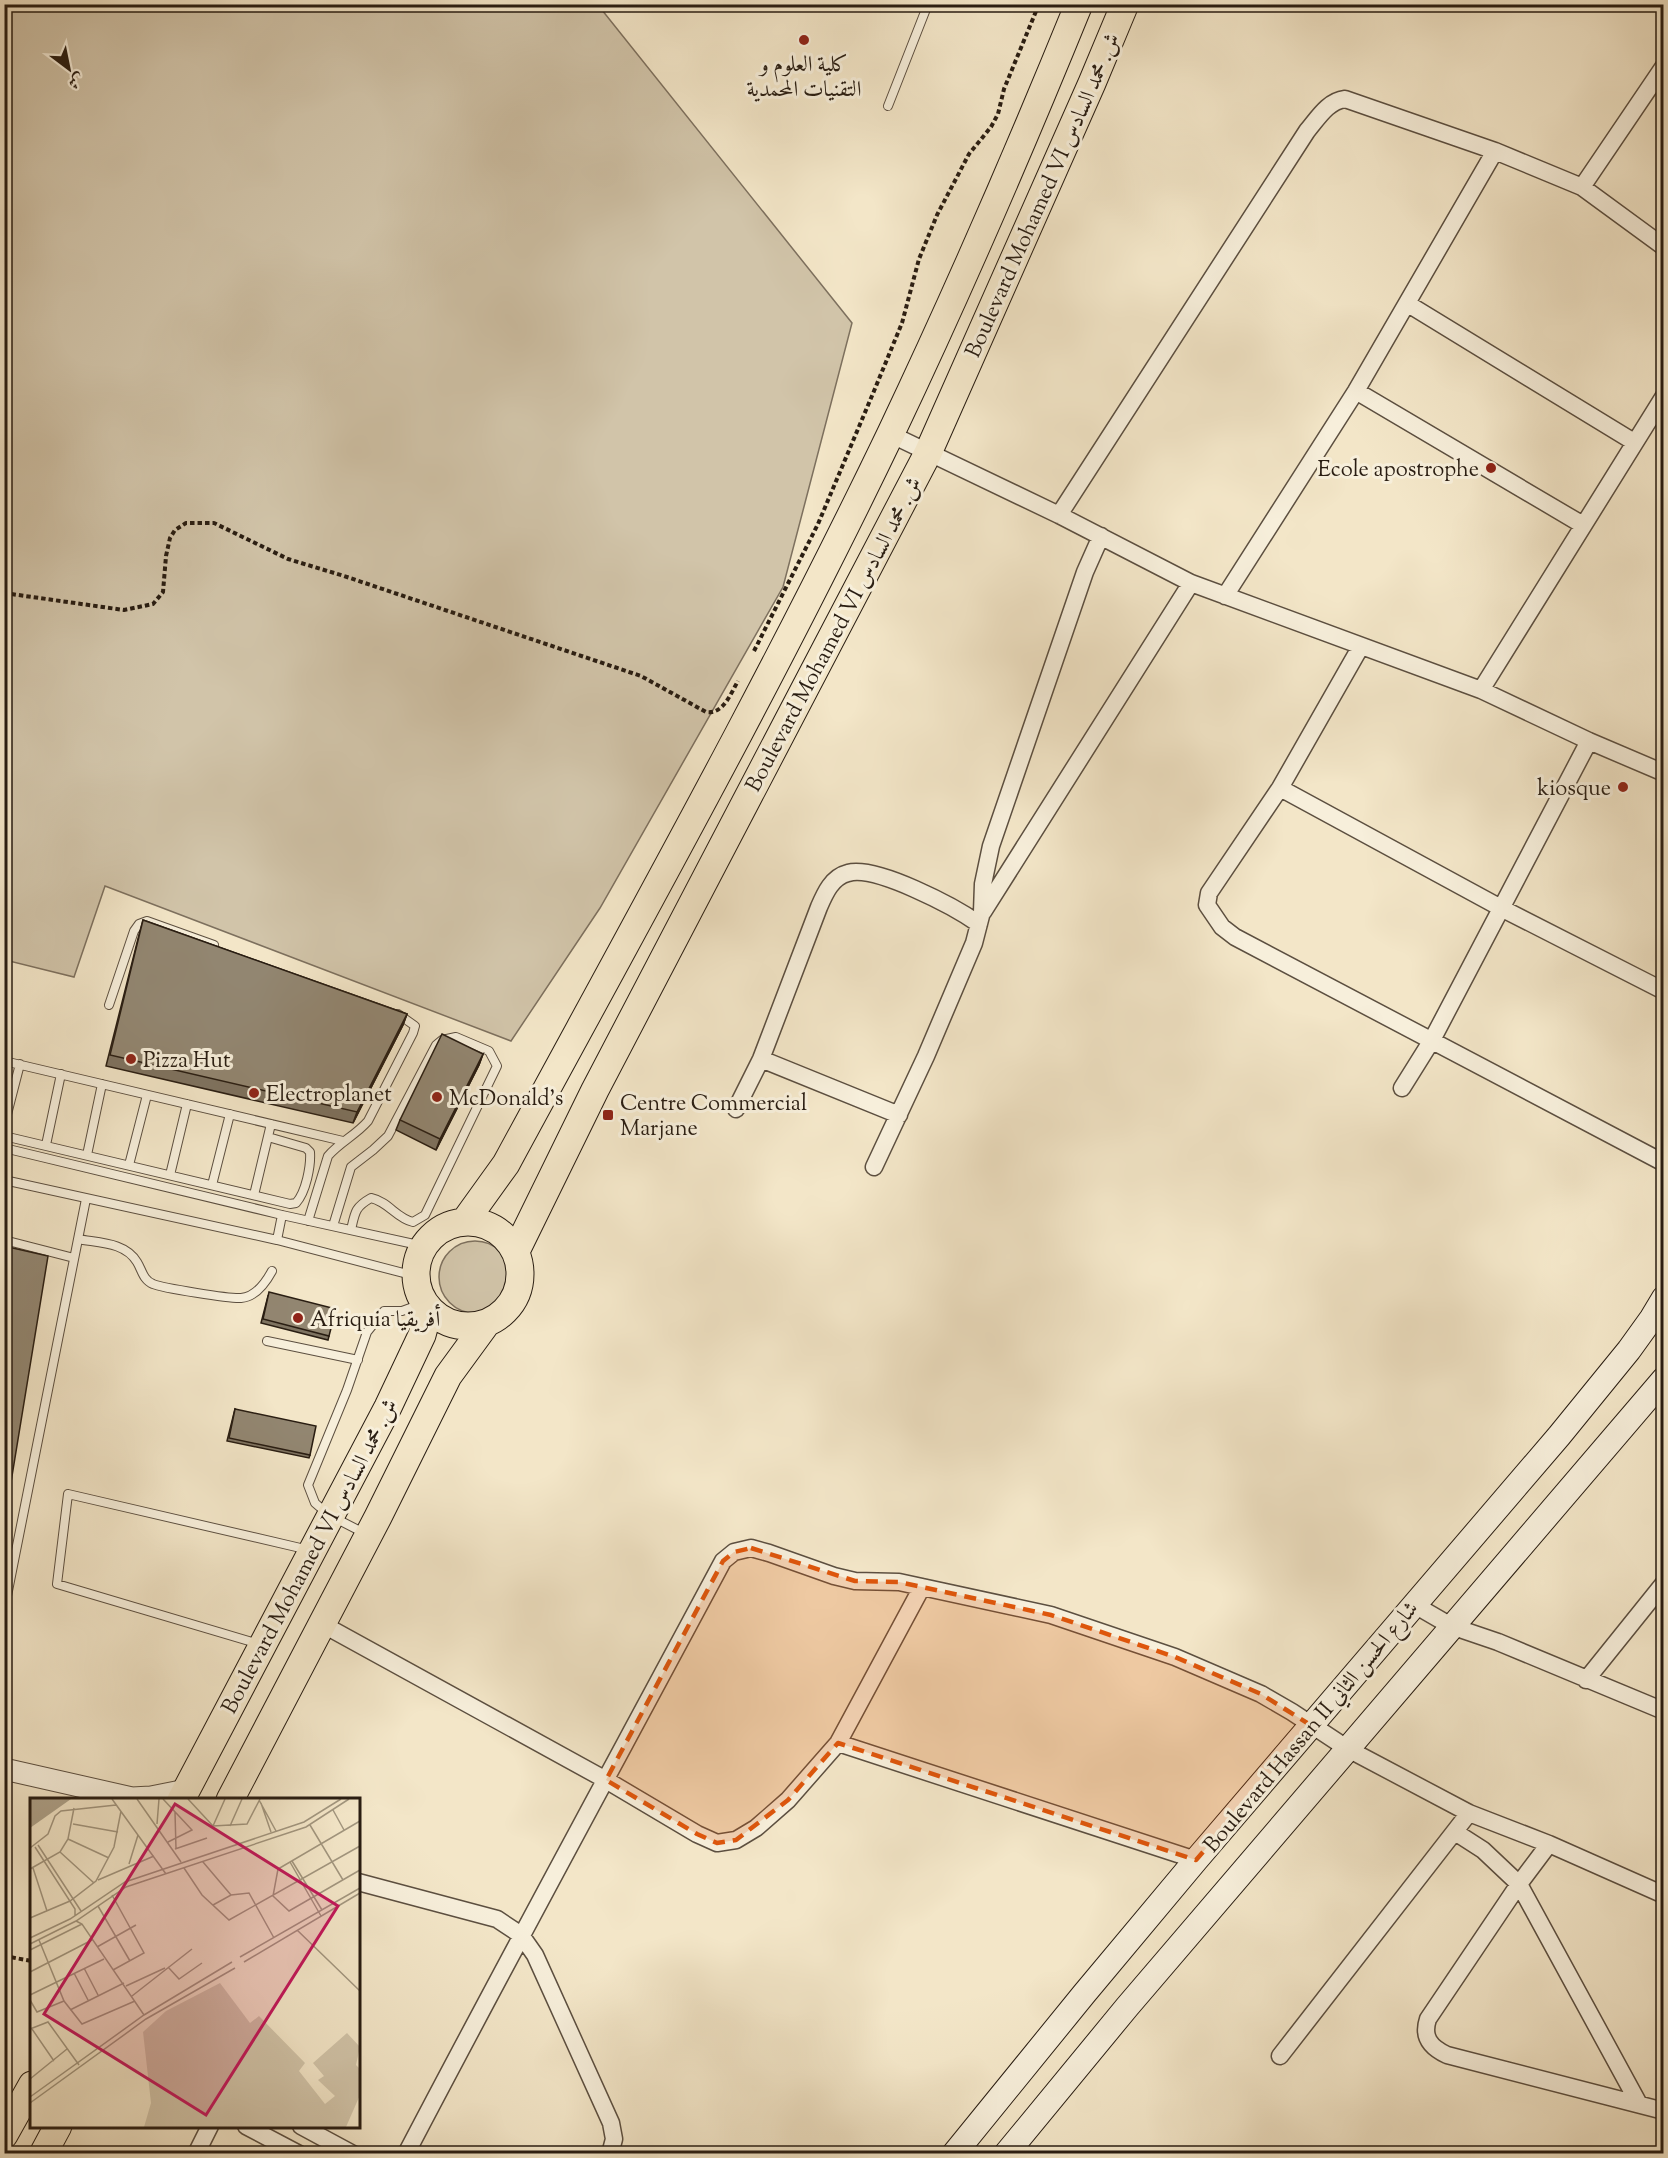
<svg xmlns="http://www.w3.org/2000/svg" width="1668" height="2158" font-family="'Sorts Mill Goudy',Amiri,serif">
  <rect width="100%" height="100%" fill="#f3e6c8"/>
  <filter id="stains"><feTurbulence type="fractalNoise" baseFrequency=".00333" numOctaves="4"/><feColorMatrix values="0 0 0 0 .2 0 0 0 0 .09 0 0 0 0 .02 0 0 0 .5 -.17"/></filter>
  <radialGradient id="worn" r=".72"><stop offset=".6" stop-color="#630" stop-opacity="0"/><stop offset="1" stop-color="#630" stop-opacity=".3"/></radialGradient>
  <!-- green -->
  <path fill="#d1c4a9" stroke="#7d705e" stroke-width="1.5" d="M5,4L598,5L852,323L783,587L600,908L511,1041L105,886L74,977L5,960Z
    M439 1277a36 36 0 1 1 72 0a36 36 0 1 1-72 0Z"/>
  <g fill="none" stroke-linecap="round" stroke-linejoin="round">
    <defs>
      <path id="service" d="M888,106L928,4
        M109,1005L134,931L139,924L147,921L214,945
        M4,1061L343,1141
        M4,1126L20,1064
        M4,1136L290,1204L296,1203C306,1192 311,1166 310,1152L306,1148L268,1137
        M46,1145L61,1074
        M4,1148L282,1215L423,1246
        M87,1155L102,1084
        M129,1165L147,1095
        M170,1175L187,1104
        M4,1180L277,1240L415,1276
        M212,1185L230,1114
        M254,1195L271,1124
        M308,1221L328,1156C340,1142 356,1135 368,1121L413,1033L415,1026L398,1014
        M333,1226L351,1167L373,1150L388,1136L436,1045L442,1040L456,1037L489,1051L497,1066L425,1215L413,1222C396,1218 389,1202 371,1198C355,1207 355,1212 351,1230
        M78,1239C99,1243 125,1242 137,1262C142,1270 143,1280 153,1284C162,1288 231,1299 241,1298C255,1297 266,1282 272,1271
        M4,1240L74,1258
        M277,1240L282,1215
        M267,1341L358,1360
        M366,1534L329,1515L315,1503L308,1485L347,1390L367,1332L384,1311H402L424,1303
        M4,1611L86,1199
        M259,1644L57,1584L68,1494L309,1550"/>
      <path id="minor" d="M1582,187L1664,66
        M1408,304L1634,442
        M1356,391L1583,525
        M890,434L1059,515L1191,583L1481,690L1589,741L1664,773
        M1059,515L1307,131C1318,118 1328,101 1345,99L1495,151L1582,187L1664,247
        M1225,596L1356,391L1495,151
        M1361,646L1280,788L1209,893L1207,905L1222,927L1235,937L1664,1163
        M1481,690L1664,396
        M1280,788L1501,908L1664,991
        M983,912L1191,583
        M761,1059L899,1115
        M1402,1088L1432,1040L1589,741
        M736,1109L761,1059L819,907C825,893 832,877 848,873C876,865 955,907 979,924
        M874,1167L926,1056L974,943L982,912L983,884L991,846L1085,572L1101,536
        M1413,1604L1451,1626L1498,1642L1664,1711
        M322,1624L606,1780L697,1834L717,1843L736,1840L756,1828L788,1800L838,1743L922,1587
        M1586,1680L1664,1583
        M838,1743L1196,1860
        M1455,1832L1483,1850L1519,1884L1639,2104
        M1549,1844L1519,1884L1428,2019C1422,2037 1430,2047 1447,2055L1664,2111
        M358,1882L497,1919L521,1935L535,1955L611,2123L614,2139L610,2154
        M1280,2056L1469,1813
        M246,2126L299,2154
        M301,2126L353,2154
        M196,2154L210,2126
        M406,2154C510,1955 617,1759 723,1561L734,1552L751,1548L769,1553L834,1576L855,1581L899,1582L1051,1615L1175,1657L1261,1694L1292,1712L1348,1749L1469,1813L1549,1844L1664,1895"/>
      <path id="tertiary" d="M4,1769L132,1798L151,1797L186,1790"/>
      <path id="secondary" d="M954,2154L1084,1994L1196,1860L1559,1436L1629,1350L1652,1318L1664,1298
        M1006,2154L1127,2007L1664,1379"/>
      <path id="primary" d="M465,1221L506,1164C637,922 772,681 891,433C958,292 1020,149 1079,4
        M416 1274a52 52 0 1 1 104 0a52 52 0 1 1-104 0Z
        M516,1251L595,1090L928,453L1092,83L1125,4
        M181,1800L388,1407L422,1335L429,1309
        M230,1800L378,1517L448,1376L486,1324
        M4,2135L32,2085
        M43,2154L58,2126"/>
    </defs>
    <!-- service casing -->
    <use href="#service" stroke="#5c4f40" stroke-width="10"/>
    <!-- minor casing -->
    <use href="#minor" stroke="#5c4f40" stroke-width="19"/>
    <!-- tertiary casing -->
    <use href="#tertiary" stroke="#5c4f40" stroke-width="23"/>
    <!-- secondary casing -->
    <use href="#secondary" stroke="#291d12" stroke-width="26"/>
    <!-- primary casing -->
    <use href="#primary" stroke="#291d12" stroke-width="29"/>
    <!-- path -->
    <path stroke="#291d12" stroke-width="4" stroke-dasharray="4.5 3" stroke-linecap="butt" d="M4,593L124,610L153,604L163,592L166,556L170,538L175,530L186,523H214L288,559L344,576L641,676L706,712C723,715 731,693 738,681
      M754,651L818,524L874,391L902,323L919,259L937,215L969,154L991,127L998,114L1004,89L1039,4
      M4,1956L32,1961"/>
    <!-- service -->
    <use href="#service" stroke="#f7efdb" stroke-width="8"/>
    <!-- minor -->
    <use href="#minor" stroke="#f7efdb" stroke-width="16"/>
    <!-- tertiary -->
    <use href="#tertiary" stroke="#f7efdb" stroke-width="21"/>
    <!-- secondary -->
    <use href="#secondary" stroke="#f7efdb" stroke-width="24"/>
    <!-- primary -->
    <use href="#primary" stroke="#f3e6c8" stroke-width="27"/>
  </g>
  <!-- wall -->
  <path fill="#7e7361" stroke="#291d12" stroke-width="1.5" d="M143,920L407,1014L403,1025L353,1123L106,1066L140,931Z
    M483,1054L479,1065L436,1150L396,1130L400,1120Z
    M268,1296L329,1336L328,1340L261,1323Z
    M235,1409L310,1455L309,1458L227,1441Z"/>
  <!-- shaded-wall -->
  <path fill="#665e4f" stroke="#291d12" stroke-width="1.5" d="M407,1014L403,1025L353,1123L357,1112Z
    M483,1054L479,1065L436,1150L440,1139Z"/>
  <!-- building -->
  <path fill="#928671" stroke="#291d12" stroke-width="1.5" d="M143,920L407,1014L357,1112L110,1055Z
    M442,1034L483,1054L440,1139L400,1120Z
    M4,1246L48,1256L4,1525Z
    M269,1292L336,1309L329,1336L263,1319Z
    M235,1409L316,1426L310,1455L229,1438Z"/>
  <!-- marked area -->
  <path fill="#de560c" fill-opacity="0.2" stroke="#de560c" stroke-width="4.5" stroke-dasharray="12 8" stroke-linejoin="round" d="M751,1548L855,1581L899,1582L1051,1615L1175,1657L1261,1694L1312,1726L1196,1860L838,1743L788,1800L736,1840L717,1843L697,1834L606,1780L723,1561L734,1552Z"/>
  <!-- markers -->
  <g fill="#8f2418" stroke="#f7efdb" stroke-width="2">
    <circle cx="804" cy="40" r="6"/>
    <circle cx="1491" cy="468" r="6"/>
    <circle cx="1623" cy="787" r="6"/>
    <circle cx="131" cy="1059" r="6"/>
    <circle cx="254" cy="1093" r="6"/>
    <circle cx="437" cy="1097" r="6"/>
    <rect x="602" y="1109" width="12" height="12" rx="3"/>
    <circle cx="298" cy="1318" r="6"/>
  </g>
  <g text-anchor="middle" stroke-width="6" stroke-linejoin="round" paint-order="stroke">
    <!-- poi labels -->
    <g font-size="22" fill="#291d12" stroke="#f7efdb" text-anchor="start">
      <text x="804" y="71" text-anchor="middle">كلية العلوم و<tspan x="804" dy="25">التقنيات المحمدية</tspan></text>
      <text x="1479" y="476" text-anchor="end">Ecole apostrophe</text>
      <text x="1611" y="795" text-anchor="end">kiosque</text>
      <text x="143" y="1067">Pizza Hut</text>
      <text x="266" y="1101">Electroplanet</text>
      <text x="449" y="1105">McDonald's</text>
      <text x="620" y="1110">Centre Commercial<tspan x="620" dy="25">Marjane</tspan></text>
      <text x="310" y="1326">Afriquia أفريقيا</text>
    </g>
    <!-- street labels -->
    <g font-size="22" fill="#291d12" stroke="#f7efdb">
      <text transform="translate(1042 195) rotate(-66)" y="8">Boulevard Mohamed VI ش. محمد السادس</text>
      <text transform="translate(833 634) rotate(-62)" y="8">Boulevard Mohamed VI ش. محمد السادس</text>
      <text transform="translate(309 1556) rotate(-62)" y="8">Boulevard Mohamed VI ش. محمد السادس</text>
      <text transform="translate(1310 1726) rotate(-50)" y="8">Boulevard Hassan II شارع الحسن الثاني</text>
    </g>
  </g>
  <!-- overview -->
  <g transform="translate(30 1798)">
    <rect width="330" height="330" fill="#f3e6c8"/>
    <path d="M190,185L220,225L229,218L275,265L269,273L295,306L305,298L288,282L294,278L283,265L317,235L330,249L326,267L330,271V297L316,329H114L121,305L113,234L136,213Z" fill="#d1c4a9"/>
    <path d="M0,1H41L0,30Z" fill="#aea28a"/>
    <path fill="none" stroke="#a2967f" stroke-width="1.5" d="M82,1L136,76M107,1L151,64M133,1L162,32L138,44M158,1L183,28L217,26L230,1M229,2L246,33M231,5L241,34M303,12L314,32M145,14L146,51M330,23L248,71L243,98L259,113L330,72M43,26L88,34M127,26L129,1M280,27L313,82M183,28L195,1M200,28L212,1M38,41L79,60M8,47L51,113M5,49L45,111V118M0,50L18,36L25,18L31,13L86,7M145,51L177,40M30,54L64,85M262,63L292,112M173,64L201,97M260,64L291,118M99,66L108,37M3,70L17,113M154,70L172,97L199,122L330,48M0,71L30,54L38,41L44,10M68,82L124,58M82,97L114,155L83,172M183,107L201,97L219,95L244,140M68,108L100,163M0,120L40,103L66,83L84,49L91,13M46,123L52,126L114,217M267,132L330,193M0,140L40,121L95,84L274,24L311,1M9,142L34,203L52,226L105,203M0,146L46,123L96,89L276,29L319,1M67,149L106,127M0,152L52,126M210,159L330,90M214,164L330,95M138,169L149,181L172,165M54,170L68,197M0,174L62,142M44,175L58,202M96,188L135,170M0,197L74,161M102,198L162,151M0,202L7,214L34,203M40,212L94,185M0,231L18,224L49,267M2,231L24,263M0,281L37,251M0,299L114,217L202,164M0,305L116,221L205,170"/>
    <path fill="#c2185b" fill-opacity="0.15" stroke="#c2185b" stroke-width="3" d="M145,6L308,108L176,317L14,216Z"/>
    <rect width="330" height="330" fill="none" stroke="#291d12" stroke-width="3"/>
  </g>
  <!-- margin -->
  <rect width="1668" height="2158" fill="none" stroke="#f3e6c8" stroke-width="24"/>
  <rect x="6" y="6" width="1656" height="2146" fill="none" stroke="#291d12" stroke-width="3"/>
  <rect x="12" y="12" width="1644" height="2134" fill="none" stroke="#291d12" stroke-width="1.5"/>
  <!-- north arrow -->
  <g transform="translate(69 69) rotate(148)" stroke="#f7efdb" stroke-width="4.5" paint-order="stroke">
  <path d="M0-4.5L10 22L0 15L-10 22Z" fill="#291d12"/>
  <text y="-9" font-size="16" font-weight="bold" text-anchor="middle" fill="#291d12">ش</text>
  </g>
  <rect width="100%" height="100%" filter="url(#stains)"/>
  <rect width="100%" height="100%" fill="url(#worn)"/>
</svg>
